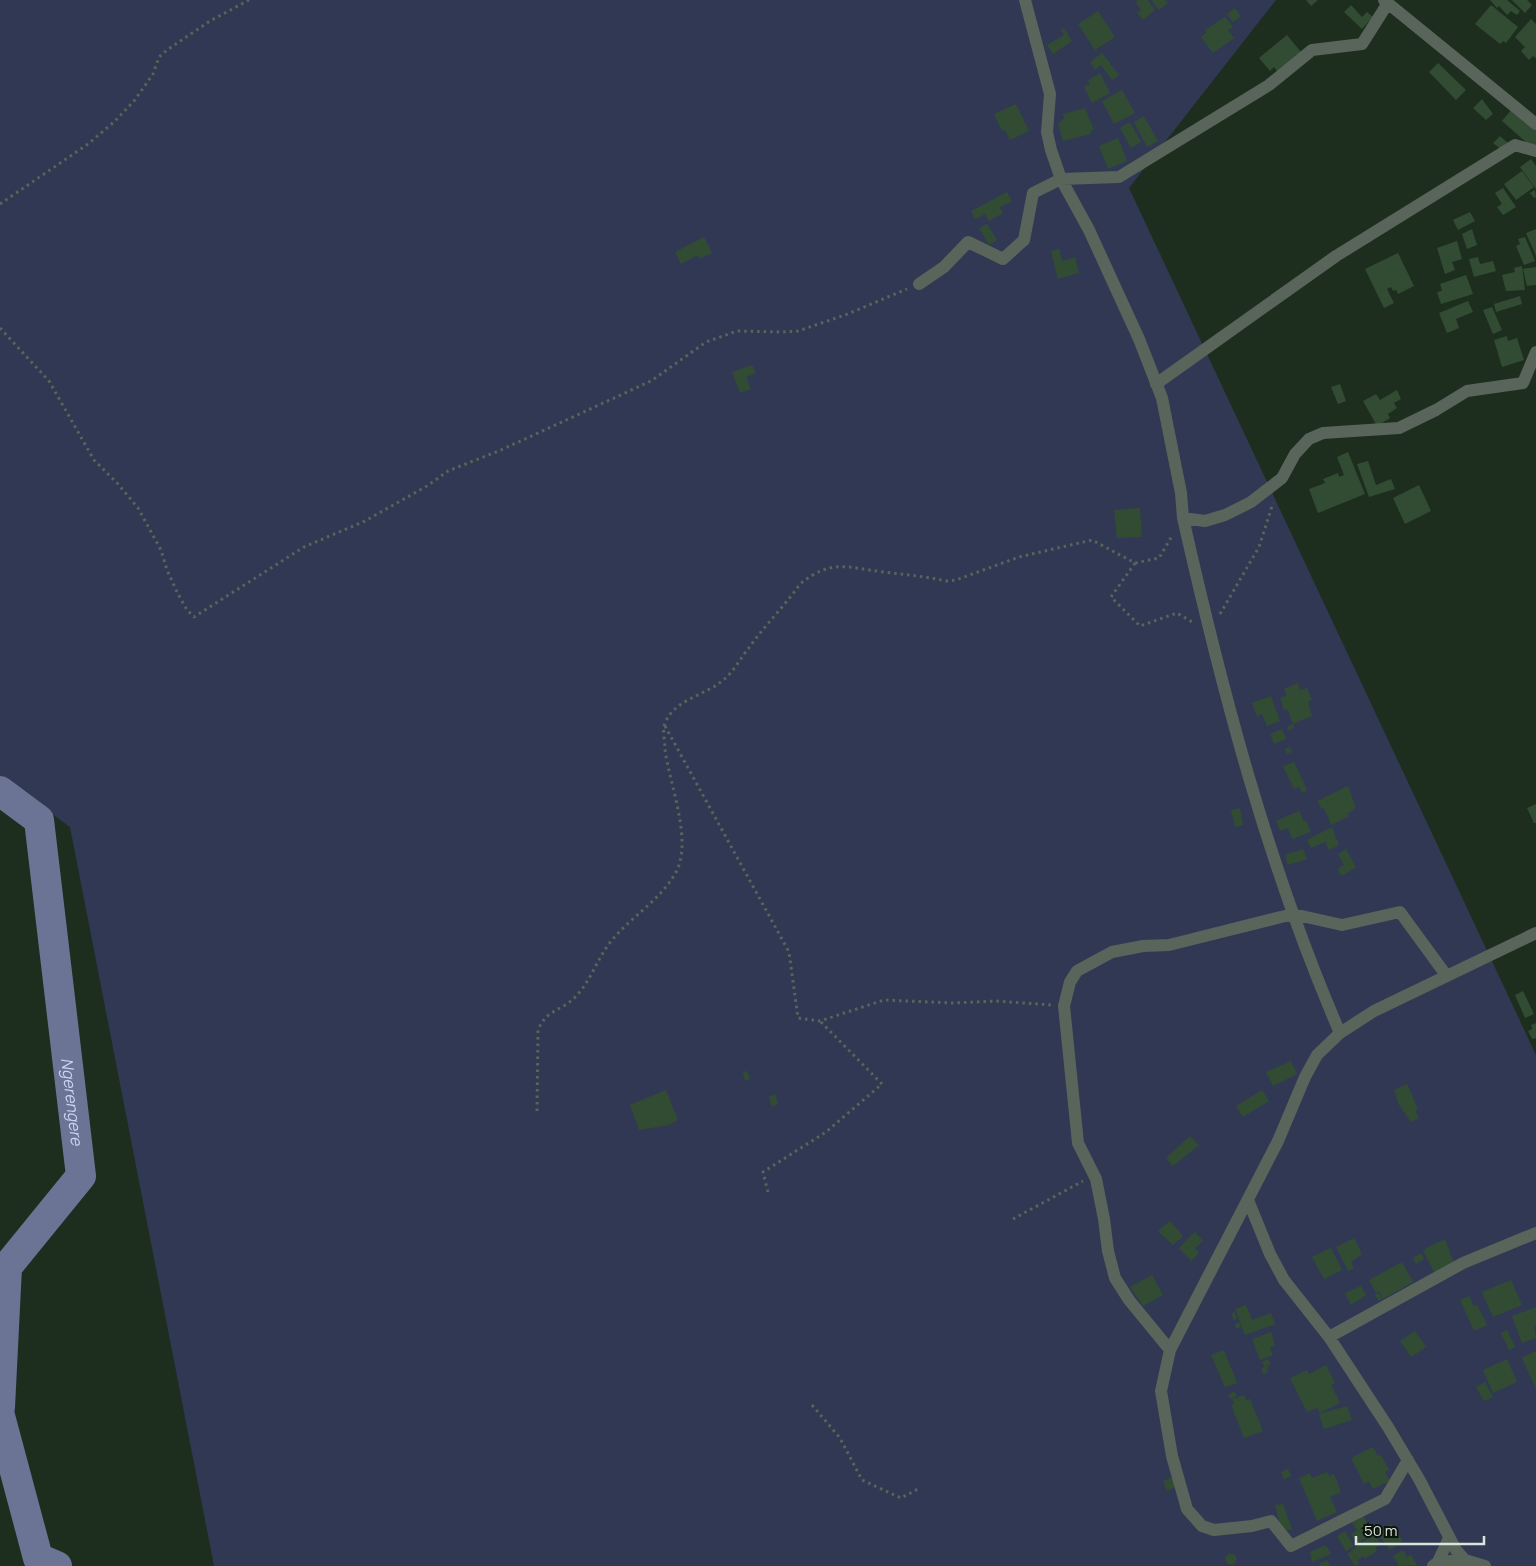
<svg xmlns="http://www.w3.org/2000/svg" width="1536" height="1566" font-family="Manrope,sans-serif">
  <rect width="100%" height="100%" fill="#1d2e1f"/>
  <!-- green -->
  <path fill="#313854" d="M0,0H1276L1129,188L1536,1055V1566H214L70,827L0,776Z"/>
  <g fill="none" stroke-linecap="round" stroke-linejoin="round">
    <!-- river -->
    <g stroke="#6c7495" stroke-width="30">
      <path id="s1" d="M0,791L39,820L81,1176L7,1267L0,1407"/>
      <path d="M0,1416L38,1558L57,1566"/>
    </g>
  </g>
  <!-- building -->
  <path fill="#324c34" d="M1137,0H1148L1155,10L1143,20L1137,13L1141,10L1136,3Z
    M1151,0H1165L1168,3L1159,10Z
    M1306,0H1318L1311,6Z
    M1490,0H1507L1520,11L1517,15L1511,11L1507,15L1499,6L1497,8Z
    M1512,0H1527L1532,5L1525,13Z
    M1351,5L1362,17L1367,12L1373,17L1362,29L1344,12Z
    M1491,5L1518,27L1506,43L1503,41L1500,44L1475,24Z
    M1235,8L1241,16L1233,22L1227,14Z
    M1098,11L1115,37L1095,50L1078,24Z
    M1225,17L1233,27L1228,30L1234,38L1213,53L1201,37L1207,32L1205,30Z
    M1531,19L1536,24V58L1533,56L1529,60L1521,51L1525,47L1515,37Z
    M1064,28L1072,41L1053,54L1047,45L1064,35L1061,30Z
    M1287,35L1301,52L1277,71L1274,67L1270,71L1259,58Z
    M1102,53L1119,75L1112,80L1101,65L1095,70L1090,62Z
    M1438,63L1466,90L1456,100L1429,72Z
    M1100,73L1110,93L1092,103L1084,87L1090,84L1088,80Z
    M1122,90L1135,113L1114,124L1102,101Z
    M1482,99L1493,114L1486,120L1473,108Z
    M1016,104L1029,131L1010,140L1005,130L1002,131L994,114Z
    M1085,108L1094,130L1090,131L1091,134L1063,141L1058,124L1064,118L1063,114Z
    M1512,109L1536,130V144L1533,148L1502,121Z
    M1144,116L1158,141L1147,147L1134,122Z
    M1130,122L1141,142L1131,148L1120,128Z
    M1500,136L1508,143L1502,150L1493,143Z
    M1118,138L1127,161L1108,169L1099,146Z
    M1531,159L1536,166V189L1520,167Z
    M1522,171L1534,187L1516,200L1504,184Z
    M1503,188L1516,207L1503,215L1497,207L1502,204L1495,193Z
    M1535,190L1536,197L1534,198L1530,193Z
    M1007,192L1012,201L1000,207L1003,213L989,221L985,214L975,219L971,211Z
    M1470,212L1475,221L1458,230L1453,220Z
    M987,224L997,240L989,245L979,228Z
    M1472,229L1477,245L1467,249L1462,234Z
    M1536,229V256L1526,233Z
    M704,237L712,253L700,259L698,255L681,264L675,252Z
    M1525,237L1535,261L1524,265L1516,246L1520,244L1518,239Z
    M1457,241L1462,259L1452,262L1455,270L1445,274L1437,248Z
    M1059,249L1062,261L1075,257L1079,273L1058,279L1051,251Z
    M1398,253L1414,286L1398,294L1396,290L1393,291L1391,287L1387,289L1394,303L1384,308L1365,269Z
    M1478,257L1480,264L1493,261L1496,271L1474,277L1469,259Z
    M1522,266L1525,290L1506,291L1502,275L1515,272L1514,268Z
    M1536,267V285L1527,286L1523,269Z
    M1466,275L1473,294L1441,304L1437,292L1442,291L1440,284Z
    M1520,296L1522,304L1496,312L1494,304Z
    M1468,301L1473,312L1456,319L1459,328L1447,333L1439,313Z
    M1492,307L1502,330L1493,334L1483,310Z
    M1507,336L1508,341L1517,338L1524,360L1502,367L1494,340Z
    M752,365L756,373L746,377L751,389L740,393L732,372Z
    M1340,384L1346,401L1338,404L1331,387Z
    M1397,390L1401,399L1394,403L1397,408L1388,414L1390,418L1377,426L1363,401L1376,394L1380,400Z
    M1348,452L1365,494L1318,513L1309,489L1325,483L1323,479L1338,473L1339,477L1344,475L1337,457Z
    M1368,461L1376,485L1391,479L1395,489L1369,497L1357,464Z
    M1419,485L1431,511L1405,524L1393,498Z
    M1140,508L1142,537L1117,538L1114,510Z
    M1298,683L1300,690L1307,688L1312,700L1308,701L1312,716L1293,724L1287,709L1284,710L1280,698L1287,695L1284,689Z
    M1271,696L1280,721L1267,726L1262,714L1257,716L1252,703Z
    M1293,724L1294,728L1289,731L1287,727Z
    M1282,729L1286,739L1274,744L1270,734Z
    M1290,747L1292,752L1287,754L1285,749Z
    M1294,762L1307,790L1302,793L1299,787L1294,789L1283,766Z
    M1348,786L1356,808L1347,814L1349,816L1331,825L1324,808L1322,809L1317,801Z
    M1536,804V823H1534L1527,808Z
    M1240,808L1243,825L1235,827L1231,810Z
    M1299,811L1304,821L1306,820L1311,832L1292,839L1288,828L1280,831L1276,821Z
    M1332,827L1339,845L1329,850L1325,842L1311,848L1307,840Z
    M1303,849L1307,859L1288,865L1285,855Z
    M1346,849L1356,867L1342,876L1337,869L1344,865L1338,854Z
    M1523,991L1534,1014L1525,1018L1515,995Z
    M1536,1023V1038L1532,1039L1528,1031L1532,1029L1531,1025Z
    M1291,1061L1297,1074L1273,1086L1266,1072Z
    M747,1071L750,1079L745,1081L743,1072Z
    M1407,1084L1418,1109L1415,1110L1419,1118L1411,1122L1399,1105L1394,1090Z
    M666,1090L678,1120L669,1125L639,1130L630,1105Z
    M1262,1090L1269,1101L1243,1117L1236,1106Z
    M775,1094L778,1104L772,1107L769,1097Z
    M1190,1136L1199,1145L1173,1166L1166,1158Z
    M1170,1221L1183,1236L1173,1245L1158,1231Z
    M1195,1232L1203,1241L1195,1248L1199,1253L1191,1261L1179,1248Z
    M1354,1238L1362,1254L1351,1262L1354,1268L1348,1271L1336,1247Z
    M1445,1239L1455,1266L1436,1276L1423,1250Z
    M1331,1248L1342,1270L1324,1279L1312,1257Z
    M1421,1253L1424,1259L1416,1264L1413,1258Z
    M1402,1262L1413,1282L1383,1299L1379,1291L1376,1293L1369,1280Z
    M1152,1275L1163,1295L1143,1306L1130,1287Z
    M1511,1280L1522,1305L1493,1317L1482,1292Z
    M1361,1286L1366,1295L1351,1305L1345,1293Z
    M1379,1293L1382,1299L1379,1301L1375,1295Z
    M1469,1296L1474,1306L1477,1305L1487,1325L1474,1331L1460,1300Z
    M1246,1305L1252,1320L1271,1313L1275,1324L1245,1335L1235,1309Z
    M1536,1307V1325L1534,1326L1536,1338L1522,1343L1512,1316Z
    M1234,1312L1237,1318L1234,1320L1231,1314Z
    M1239,1322L1241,1327L1236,1329L1235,1324Z
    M1507,1330L1515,1347L1509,1350L1501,1333Z
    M1415,1331L1426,1347L1411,1357L1400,1341Z
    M1271,1332L1275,1345L1270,1348L1273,1355L1260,1360L1252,1339Z
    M1224,1350L1237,1383L1225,1387L1211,1355Z
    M1536,1351V1389L1522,1358Z
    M1268,1359L1271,1364L1267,1366L1268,1372L1263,1374L1261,1369L1265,1367L1262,1362Z
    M1507,1359L1517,1382L1493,1393L1483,1370Z
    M1326,1365L1335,1383L1331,1385L1340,1403L1320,1413L1317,1408L1307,1412L1290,1378L1307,1370L1309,1374Z
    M1485,1382L1493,1397L1484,1401L1476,1387Z
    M1234,1391L1237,1396L1231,1399L1228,1395Z
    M1244,1395L1246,1400L1250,1399L1263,1431L1244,1438L1231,1405L1234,1404L1232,1399Z
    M1347,1406L1352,1420L1324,1429L1319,1414Z
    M1373,1447L1378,1456L1381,1455L1389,1470L1385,1472L1390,1481L1373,1489L1369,1481L1364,1484L1351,1458Z
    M1288,1469L1291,1476L1284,1479L1281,1472Z
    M1327,1472L1329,1476L1334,1474L1341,1492L1330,1497L1337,1512L1317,1521L1299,1478L1310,1473L1312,1478Z
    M1173,1477L1177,1486L1167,1491L1163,1481Z
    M1283,1504L1292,1529L1282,1531L1275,1505Z
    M1363,1516L1373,1533L1357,1544L1351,1534L1357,1530L1352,1523Z
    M1391,1524L1403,1541L1390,1550L1378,1533Z
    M1345,1531L1354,1546L1346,1551L1337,1536Z
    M1374,1534L1381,1544L1375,1548L1377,1551L1365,1559L1363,1556L1358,1560L1352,1550Z
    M1326,1545L1331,1554L1312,1562L1310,1552Z
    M1403,1550L1407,1557L1411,1555L1417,1565L1399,1566L1393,1556Z
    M1352,1551L1359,1563L1355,1566L1347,1554Z
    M1225.5 1559a5.5 5.5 0 1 1 11 0a5.5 5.5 0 1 1-11 0Z
    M1327,1560L1330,1566H1320L1319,1564Z"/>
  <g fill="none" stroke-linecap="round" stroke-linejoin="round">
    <!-- path -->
    <path stroke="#576658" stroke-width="3" stroke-dasharray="2.5 4" stroke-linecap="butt" d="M0,204L88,144L114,122L134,101L153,74L159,57L167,50L210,21L249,0
      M0,328L49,381L94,460L118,484L138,508L161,550L167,570L178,594L187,610L194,617L304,547L365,521L427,486L448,471L501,450L651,381L706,342L737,331L783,332L798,331L845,315L907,289
      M1135,563L1111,597L1140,626L1177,613L1194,623
      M1220,614L1259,547L1273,503
      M665,726L789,952L798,1018L820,1021L884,1000L953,1003L996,1001L1051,1005
      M537,1111L538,1030C547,1008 564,1011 578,994C592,978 598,957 612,940C632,916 659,901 675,874C694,842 669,784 665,749C665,741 662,730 665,723C675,699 704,696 722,681C733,673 740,659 748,649C764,626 784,607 800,584C832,558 848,568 884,572C905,575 925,576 946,581L956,580L1019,557L1092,540L1135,563L1159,558L1172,536
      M768,1192L763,1172L826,1132L882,1084L820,1021
      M1013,1219L1083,1181
      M812,1405L840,1438L862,1480L901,1498L920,1488"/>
    <!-- street -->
    <path stroke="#59655a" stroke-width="12" d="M1025,0L1050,94L1047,132L1051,150L1061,179L1089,230L1139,339L1162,398L1181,493L1183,518C1223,695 1268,866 1340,1033
      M1384,0L1536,124
      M919,284L944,267L968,242L1003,259L1024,240L1033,193L1061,179L1119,177L1269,85L1312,50L1362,44L1388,3
      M1156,384L1336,256L1515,145L1536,151
      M1183,518L1205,521L1225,515L1251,502L1282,478L1295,454L1309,439L1323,433L1399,428L1436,410L1467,391L1523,383L1536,352
      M1248,1200L1270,1254L1284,1280L1329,1337L1388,1427L1419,1479L1456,1550L1465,1560L1485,1566
      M1329,1337L1463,1263L1536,1233
      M1170,1350L1129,1300L1115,1278L1108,1251L1104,1219L1096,1179L1078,1143L1064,1006L1070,982L1077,971L1112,952L1143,946L1169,945L1293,914L1342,925L1400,912L1446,975
      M1408,1460L1385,1499L1291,1546L1271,1521L1252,1526L1214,1530L1202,1526L1187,1509L1172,1456L1161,1391L1170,1350L1278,1141L1305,1077L1317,1055L1340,1033L1374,1011L1536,933
      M1438,1562L1465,1560
      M1433,1566L1438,1562L1449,1538"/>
  </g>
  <g text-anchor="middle" stroke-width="5" stroke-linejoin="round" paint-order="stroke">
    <!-- water labels -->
    <g font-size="16" font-style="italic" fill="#cad3f6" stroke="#0d140d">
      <text dy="6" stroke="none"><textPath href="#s1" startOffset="332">Ngerengere</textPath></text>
    </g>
  </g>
  <!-- scale -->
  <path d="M1356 1536v8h128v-8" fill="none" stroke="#dae5db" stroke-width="2.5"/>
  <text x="1364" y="1536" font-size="15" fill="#dae5db" stroke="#0d140d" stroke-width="4" paint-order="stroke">50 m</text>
</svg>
